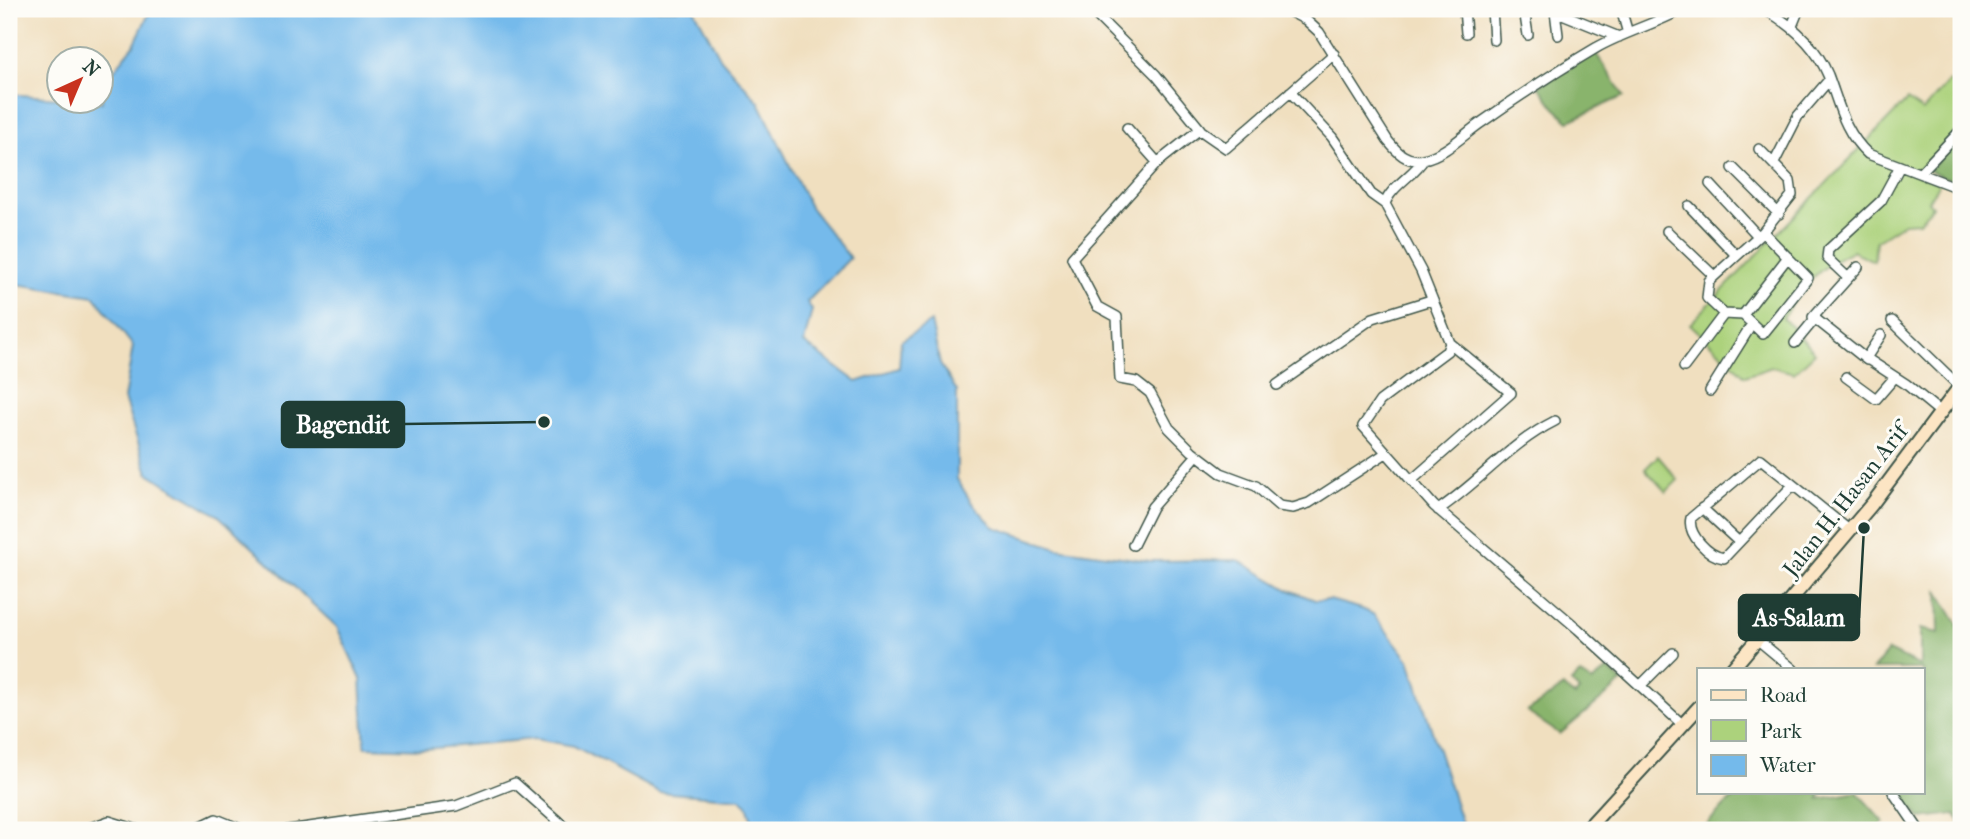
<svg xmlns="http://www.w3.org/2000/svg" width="1970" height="839" font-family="'IM FELL French Canon',serif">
  <rect width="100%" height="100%" fill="#fdfcf7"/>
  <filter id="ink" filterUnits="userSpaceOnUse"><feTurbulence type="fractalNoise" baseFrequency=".0143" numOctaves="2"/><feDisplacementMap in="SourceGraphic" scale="14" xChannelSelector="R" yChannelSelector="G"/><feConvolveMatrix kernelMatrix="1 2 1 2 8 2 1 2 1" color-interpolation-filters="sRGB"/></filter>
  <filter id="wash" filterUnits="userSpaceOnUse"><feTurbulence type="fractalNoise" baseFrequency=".00686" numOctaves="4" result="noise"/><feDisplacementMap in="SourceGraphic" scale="28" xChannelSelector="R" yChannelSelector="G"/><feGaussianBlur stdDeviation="1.57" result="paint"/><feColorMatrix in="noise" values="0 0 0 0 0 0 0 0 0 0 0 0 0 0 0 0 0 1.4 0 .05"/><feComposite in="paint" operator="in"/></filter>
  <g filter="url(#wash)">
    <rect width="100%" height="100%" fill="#f0dfbf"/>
    <!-- green -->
    <path fill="#acd27c" stroke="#668858" stroke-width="2" d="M1949,81L1961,94V127L1918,175L1939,183L1928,202L1932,206L1919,222L1904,223L1876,241L1874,261L1852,251C1820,266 1800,287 1783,318L1815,353L1794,373L1772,367L1745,376L1690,324L1907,100L1923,111Z
      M1658,456L1678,480L1666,492L1645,469Z"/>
    <!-- forest -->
    <path fill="#89b46c" stroke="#547850" stroke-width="2" d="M1595,52L1624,96L1569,121L1554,107L1539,86Z
      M1961,138V184L1928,170Z
      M1938,591L1961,630V824L1956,814L1920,818L1897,792H1923V669H1873L1888,651L1920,666V629L1939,633Z
      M1608,669L1622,682L1560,734L1527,712L1563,687L1575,696L1579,691L1571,682L1580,674L1592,682Z
      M1740,792H1821L1819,799L1857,792L1884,822L1877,830H1703L1715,815Z"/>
    <!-- water -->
    <path fill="#74baeb" stroke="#4a7c90" stroke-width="2" d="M151,9H694L721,59L759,102L810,207L850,258L807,302L812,310L804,343L857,382L899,368L901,341L931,322L940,364L957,391V479L971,502L994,527L1057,548L1150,561L1238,560L1289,590L1315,600H1330L1362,609L1373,614L1409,660L1464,830H755L747,805L740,799L659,792L574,746L535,739L424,749L365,747L361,679L337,627L219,516L148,473L124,399L133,346L94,296L9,283V94L59,98L60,102H102V85L134,45Z"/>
  </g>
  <g filter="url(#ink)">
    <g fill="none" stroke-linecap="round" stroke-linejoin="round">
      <defs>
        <path id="street" d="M1090,9L1156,75L1200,129L1157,163L1072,258L1097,306L1117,317L1120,379L1136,382L1150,393L1169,428L1192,451L1221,473L1256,486L1279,506L1293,508L1309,503L1386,453
          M1285,9L1306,20L1319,32L1388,141C1397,152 1407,163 1423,159C1445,155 1464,134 1482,122C1519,96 1557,71 1596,48C1624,32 1653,25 1683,9
          M1464,9L1466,33
          M1492,9L1494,40
          M1524,9L1528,35
          M1550,9L1619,37
          M1621,9L1627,30
          M1764,9C1791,24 1816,46 1828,75C1839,104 1844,132 1868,154L1961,189
          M1555,11L1558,35
          M1792,26L1799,9
          M1290,92L1332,137L1371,194L1385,204
          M1127,128L1158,163
          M1200,130L1226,148L1334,54
          M1424,159C1414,175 1390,187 1385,204L1421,271L1450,343L1447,351L1380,401L1363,426L1434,506L1578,629L1683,725
          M1774,163L1798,116L1829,80
          M1733,168L1779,214
          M1921,172L1961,130
          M1710,184L1758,236
          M1689,206L1736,255
          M1667,231L1713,275
          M1763,232L1808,278L1763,334L1743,315L1788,257
          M1858,267L1813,317L1867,360
          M1848,278L1827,258L1828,250L1881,201L1900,166
          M1743,315L1724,314L1707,298L1709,281L1763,232L1792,195L1790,181L1759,149
          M1892,321L1960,387
          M1881,335L1866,358L1906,384L1940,412
          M1795,343L1814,320
          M1684,367L1724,314
          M1846,377L1876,399L1895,377
          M1277,385L1373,318L1431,300
          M1710,391L1752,324
          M1412,480L1511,393L1450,343
          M1793,485L1724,558C1708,556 1687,534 1691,518L1761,459L1850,531
          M1702,508L1739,542
          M1438,510C1480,482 1509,444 1555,421
          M1133,545L1152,507L1197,455
          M1758,640L1793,669
          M1641,685L1673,653
          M1893,792L1919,830
          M84,830L109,821L138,830
          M193,830L216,819L243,830
          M288,830L456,806L515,783L568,830"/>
        <path id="secondary" d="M1732,669L1872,504L1961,385
          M1586,830L1699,707"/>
      </defs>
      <!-- street casing -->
      <use href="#street" stroke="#3e5549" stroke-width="12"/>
      <!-- secondary casing -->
      <use href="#secondary" stroke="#3e5549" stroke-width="16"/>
      <!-- street -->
      <use href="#street" stroke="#fff" stroke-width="9"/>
      <!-- secondary -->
      <use href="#secondary" stroke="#fce5c4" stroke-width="12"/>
    </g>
  </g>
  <g text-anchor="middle" stroke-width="6" stroke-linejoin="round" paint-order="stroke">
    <!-- street labels -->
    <g font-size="23" fill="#1f3d34" stroke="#fdfcf7">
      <text transform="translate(1845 500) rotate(-52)" y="8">Jalan H. Hasan Arif</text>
    </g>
  </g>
  <!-- callouts -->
  <path fill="none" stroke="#1f3d34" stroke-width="2.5" d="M544 422L404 424M1864 528L1859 618"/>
  <g fill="#1f3d34" stroke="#fdfcf7" stroke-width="2.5">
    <circle cx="544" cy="422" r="7"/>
    <circle cx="1864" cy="528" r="7"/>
  </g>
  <g fill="#1f3d34" stroke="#1f3d34" stroke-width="2.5">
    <rect x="282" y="402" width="122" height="45" rx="7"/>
    <rect x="1739" y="595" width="120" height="45" rx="7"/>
  </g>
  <g font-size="24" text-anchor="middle" font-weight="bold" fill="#fff">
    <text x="343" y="433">Bagendit</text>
    <text x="1799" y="626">As-Salam</text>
  </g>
  <!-- margin -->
  <rect width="1970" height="839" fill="none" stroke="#fdfcf7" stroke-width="35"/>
  <!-- legend -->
  <rect x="1697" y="668" width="228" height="126" fill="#fdfcf7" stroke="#a4b0a9" stroke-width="2"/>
  <rect x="1711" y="690" width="35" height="10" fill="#fce5c4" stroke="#a4b0a9" stroke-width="2"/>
  <text x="1760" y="702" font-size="21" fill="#1f3d34">Road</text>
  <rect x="1711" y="720" width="35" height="21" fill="#acd27c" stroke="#a4b0a9" stroke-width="2"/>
  <text x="1760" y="738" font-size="21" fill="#1f3d34">Park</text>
  <rect x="1711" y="755" width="35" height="21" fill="#74baeb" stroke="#a4b0a9" stroke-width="2"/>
  <text x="1760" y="772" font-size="21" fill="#1f3d34">Water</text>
  <!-- north arrow -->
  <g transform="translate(80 80) rotate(44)"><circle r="33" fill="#fdfcf7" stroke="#a4b0a9" stroke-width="2"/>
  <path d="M0-5L12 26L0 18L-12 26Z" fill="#c8321e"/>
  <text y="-10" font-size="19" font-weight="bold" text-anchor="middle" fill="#1f3d34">N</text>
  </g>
</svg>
